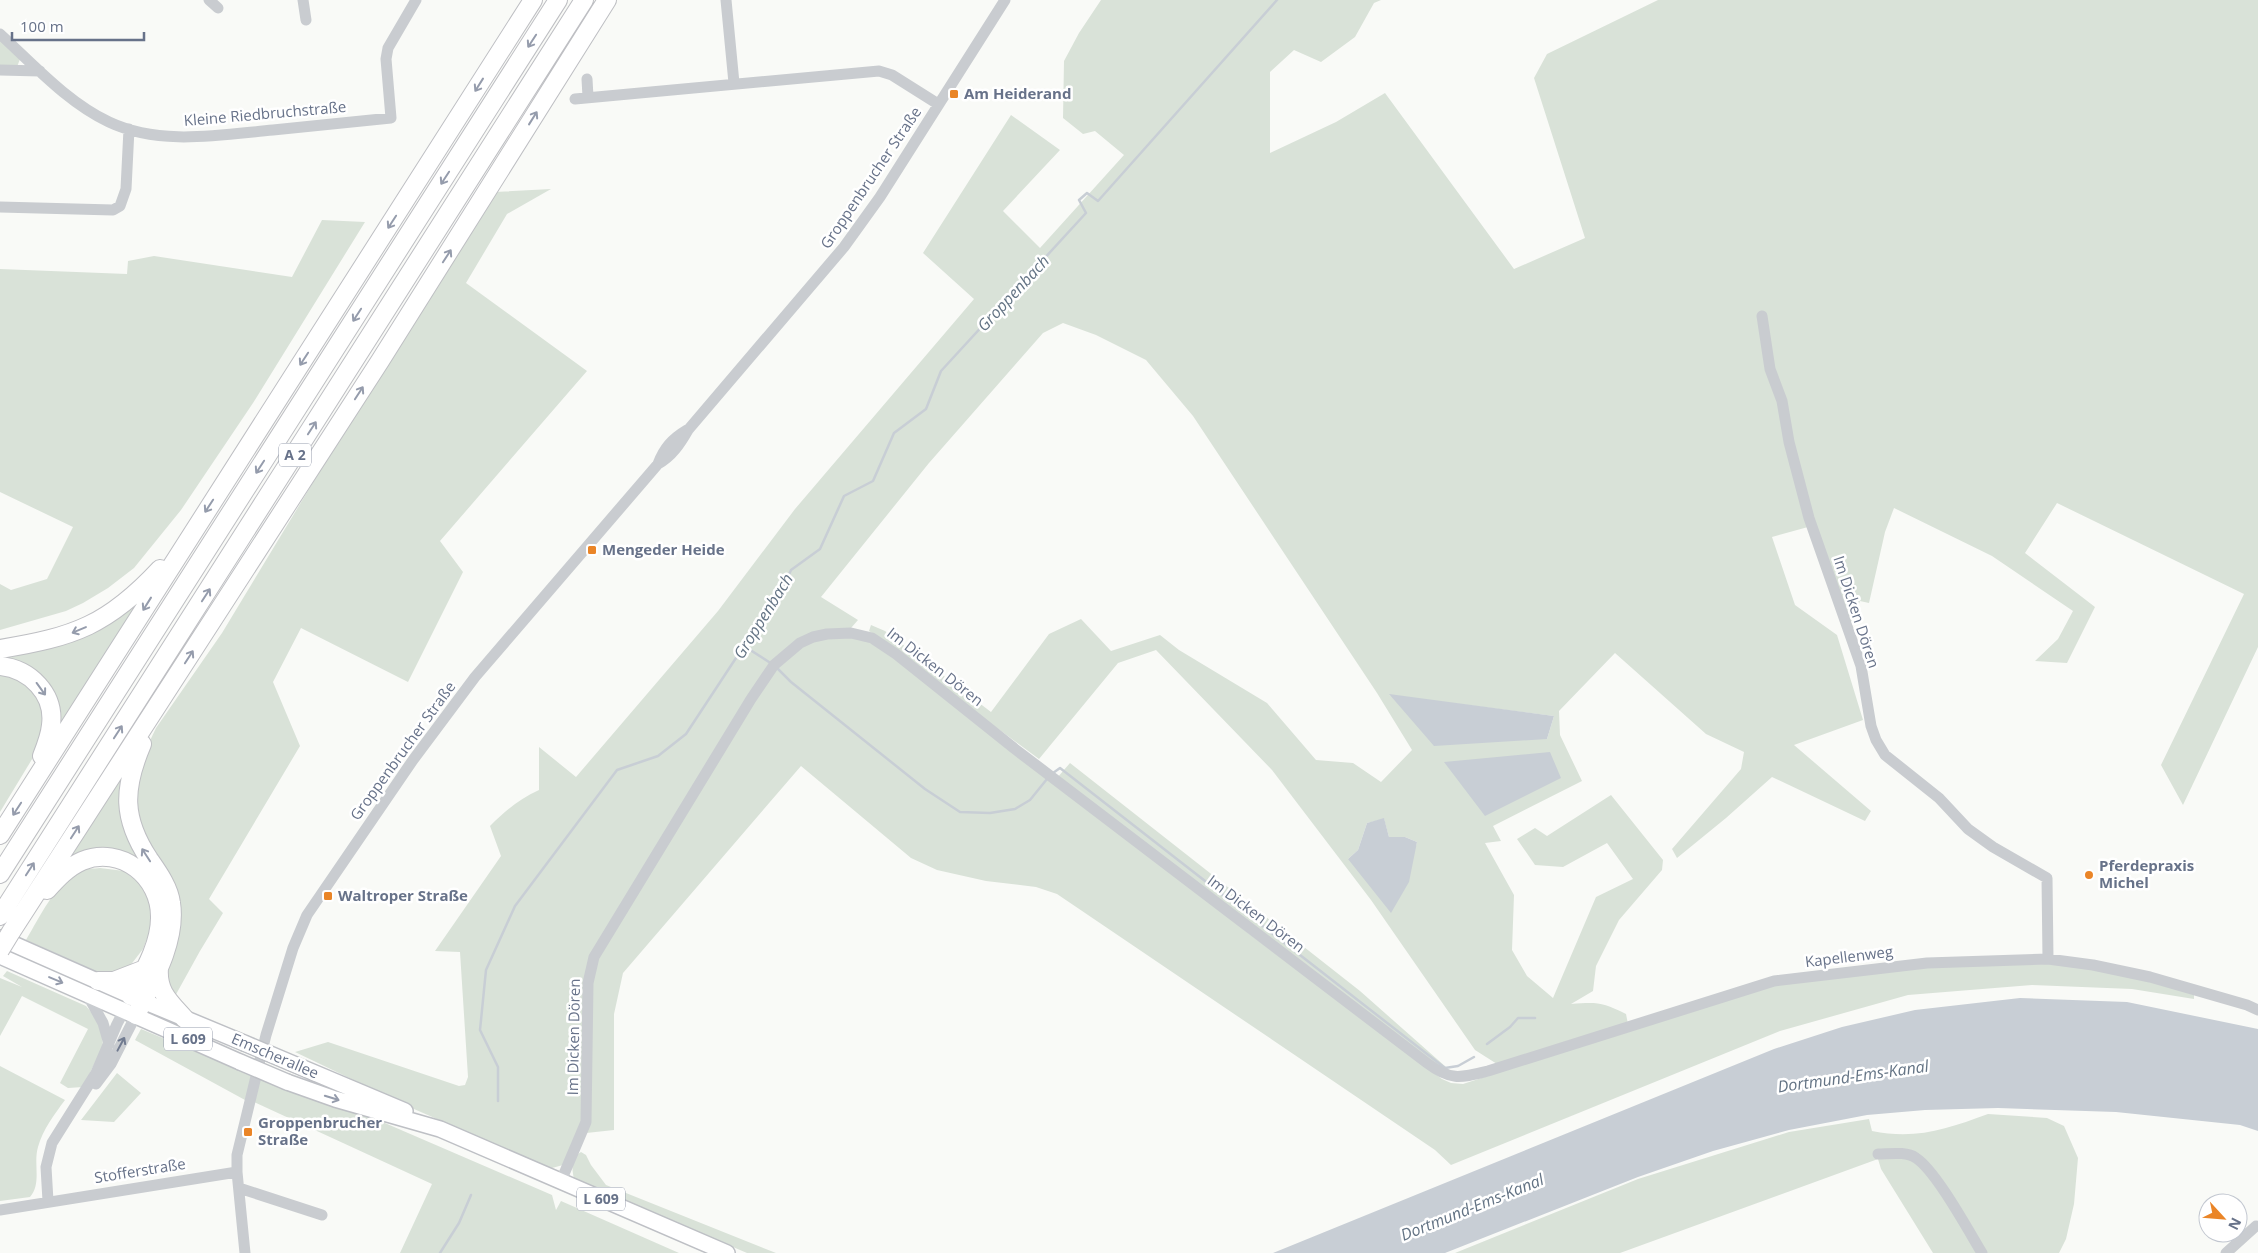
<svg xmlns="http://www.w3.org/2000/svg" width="2258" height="1253" font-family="'Open Sans',sans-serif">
  <rect width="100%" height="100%" fill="#f9faf7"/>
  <!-- green -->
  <path fill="#d9e2d8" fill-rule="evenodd" d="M1101,0H1381L1374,3L1355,37L1321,62L1294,50L1270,72V153L1336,122L1385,93L1514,269L1585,238L1534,78L1547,54L1658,0H2258V647L2183,805L2161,765L2244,594L2057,503L2025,553L2095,607L2067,663L2035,661L2058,639L2073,611L1992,556L1894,508L1885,532L1869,603L1860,601L1851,626L1808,527L1772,537L1795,605L1837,635L1863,720L1794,745L1871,811L1865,821L1772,777L1726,818L1677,858L1672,849L1741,769L1744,752L1706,734L1615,653L1559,711L1560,735L1582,781L1493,826L1501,841L1485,843L1514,895L1512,950L1527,976L1553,998L1596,897L1633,879L1607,843L1563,867L1535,865L1517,839L1535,828L1547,836L1611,795L1663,860L1662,870L1619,920L1596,966L1593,991L1571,1004C1597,1002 1602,1002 1626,1014L1628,1024L1497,1064L1475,1050L1371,900L1272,770L1156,650L1118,663L1039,759L993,725L1248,933L1442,1079L1451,1083L1463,1084L1775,983L1934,966L2049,964L2073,965L2151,981L2194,993V999L2132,989L2032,985L1908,995L1780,1031L1451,1165L1435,1150L1057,894L1036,887L986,881L937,870L911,858L801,766L623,973L614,1014V1130L577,1134L563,1165L552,1168L512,1152L414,1109L295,1052L328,1042L459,1086L465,1085L468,1077L460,952L435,951L501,856L490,826C505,811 519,799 539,790V747L576,777L718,611L795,509L974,299L923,253L1011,115L1060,150L1003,211L1040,248L1124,155L1095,131L1083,134L1063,118L1064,61L1079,33ZM1063,323L1096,335L1146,360L1193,416L1377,693L1412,750L1381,782L1353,763L1316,760L1267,703L1179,650L1160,635L1111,651L1081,619L1049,634L991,712L885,631L871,625L869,631L897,650L851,634L804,642L851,628L858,620L821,597L929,463L1043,333ZM1389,695L1554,716L1547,739ZM1384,819L1389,837H1405L1417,842L1416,846L1348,859L1358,850L1367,823Z
    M0,39L20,59L17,67L0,68Z
    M551,189L507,214L466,283L587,371L440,541L463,572L408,682L301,628L273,682L300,746L209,899L223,913L200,951L174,998L165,986L133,813L138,766L156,728L222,633L355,413L495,192Z
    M322,220L365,222L253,403L181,510L134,568L108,588L83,603L66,611L0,630V584L11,590L47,579L73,527L0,492V269L127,274L128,261L154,256L292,277Z
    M143,596L54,735L37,751L0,812V657Z
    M1070,763L1360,991L1446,1067L1443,1071L1057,778Z
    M120,768L122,796L149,870L132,857L58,863Z
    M100,868L124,871L143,886L153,905L151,928L143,949L126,971L109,977L26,940C40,917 55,883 80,871C86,868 94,869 100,868Z
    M7,971L86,1006L98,1020L102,1033L103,1046L83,1087L68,1088L60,1083L88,1029L22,996L0,1036V978L22,987L3,976Z
    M141,1029L280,1087L357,1111L552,1195L556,1210L561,1201L679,1253H400L432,1184L252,1101L245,1100L135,1040Z
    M0,1066L65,1100C54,1115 43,1129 38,1147C33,1164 42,1183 30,1197L0,1201Z
    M117,1073L141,1093L114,1122L81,1120Z
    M1988,1114L2047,1118L2064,1126L2078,1158L2074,1204L2066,1239L2059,1253H1933L1881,1169L1878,1159L1620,1253H1455L1638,1179L1789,1132L1869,1119L1872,1131C1916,1140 1947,1129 1988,1114Z
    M581,1152L586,1155L591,1165L606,1185L776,1253H747L574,1179C572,1169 570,1158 581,1152Z"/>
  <!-- water -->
  <path fill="#c8ced5" d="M1389,694L1554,716L1547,739L1434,746Z
    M1550,752L1561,778L1485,816L1444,762Z
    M1384,818L1389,837H1405L1417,842L1409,882L1391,913L1348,859L1358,850L1367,823Z
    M2020,998L2127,1002L2258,1029V1131L2240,1125L2116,1112L1998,1108L1925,1110L1867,1115L1789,1130L1713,1151L1638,1177L1445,1253H1273L1774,1049L1842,1027L1915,1010Z"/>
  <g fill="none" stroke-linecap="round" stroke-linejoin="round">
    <!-- stream -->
    <path stroke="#c8ced5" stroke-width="2.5" d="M744,646L772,664
      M777,668L791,682L925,789L960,812L990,813L1015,809L1030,800L1047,779
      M1053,773L1060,768L1445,1068L1458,1066L1474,1057
      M1487,1044L1510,1027L1518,1018H1535
      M498,1101V1067L480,1030L486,970L515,906L617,770L658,756L686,734L759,623L779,597L791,570L820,549L844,496L873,481L894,433L926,409L941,371L1086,213L1079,200L1087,193L1098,201L1277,0
      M440,1253L459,1223L471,1195"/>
    <defs>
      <path id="major" d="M0,938L131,996L244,1043
        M0,956L240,1062
        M303,1068L405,1111
        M287,1082L335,1099L440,1129L727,1253"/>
      <path id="highway" d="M0,649C74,637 108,625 160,569
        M0,666C30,669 55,694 51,725C50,736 46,746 42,756
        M0,835L533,0
        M0,874L558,0
        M47,890C57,879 68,867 82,861C121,845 161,877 160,918C160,945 143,973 131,996
        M0,916L584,0
        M11,932L380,361L607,0
        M159,968C157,992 170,1002 185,1019
        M98,981H114L145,969
        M136,1015C152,983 177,941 171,903C169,887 158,872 149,859C122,818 123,789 142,744"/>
    </defs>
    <!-- major casing -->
    <use href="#major" stroke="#bec0c5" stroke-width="18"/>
    <!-- highway casing -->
    <use href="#highway" stroke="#bebfc3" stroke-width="20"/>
    <!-- minor -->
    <path stroke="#c9ccd0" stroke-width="11" d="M209,0L218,8
      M303,0L306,20
      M726,0L734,83
      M0,34C34,65 67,102 109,122C160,146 219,135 273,130C312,126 352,122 391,118L386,59L388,48L416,0
      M0,70L40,71
      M587,79L588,97
      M575,99L879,71L892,75L938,104
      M0,207L113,210L120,206L126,189L129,129
      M1762,316L1770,369L1782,401L1789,442L1809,518L1861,666L1871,726L1876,740L1885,755L1939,798L1968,829L1993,847L2047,878L2048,959
      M658,464C664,448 672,439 687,430
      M87,994L103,1023L109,1044
      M96,1084L111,1064L136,1015
      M1878,1154C1889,1154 1906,1151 1916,1158C1936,1171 1968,1230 1982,1253
      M561,1181L586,1122L588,983L594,957L751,699L774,665L800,643L813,637L827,634L851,633L872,638L896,654L1015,749L1427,1063C1451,1081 1460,1078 1488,1071L1774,981L1927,963L2048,959L2093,965L2150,977L2247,1005L2258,1010
      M239,1188L322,1215
      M48,1201L46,1167L52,1143L96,1073L117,1024L127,1005
      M0,1210L237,1172
      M245,1253L237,1172V1155L266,1035L293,948L307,915L413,760L475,677L658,464C672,456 680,444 688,430L844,247L880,197L1005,0
      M2226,1253L2256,1226"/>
    <!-- major -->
    <use href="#major" stroke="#fff" stroke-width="15"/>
    <!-- highway -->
    <use href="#highway" stroke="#fff" stroke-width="18"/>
    <defs>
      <path id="major-bridge" d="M244,1043L303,1068
        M240,1062L287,1082"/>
      <path id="highway-bridge" d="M0,950L11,932"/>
    </defs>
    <!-- major-bridge casing -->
    <use href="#major-bridge" stroke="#bec0c5" stroke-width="18" stroke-linecap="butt"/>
    <!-- highway-bridge casing -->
    <use href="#highway-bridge" stroke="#bebfc3" stroke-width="20" stroke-linecap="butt"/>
    <!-- major-bridge -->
    <use href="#major-bridge" stroke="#fff" stroke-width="15"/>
    <!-- highway-bridge -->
    <use href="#highway-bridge" stroke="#fff" stroke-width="18"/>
  </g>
  <!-- one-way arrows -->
  <defs><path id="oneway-shaft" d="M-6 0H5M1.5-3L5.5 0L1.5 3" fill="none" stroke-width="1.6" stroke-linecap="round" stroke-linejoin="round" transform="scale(1.25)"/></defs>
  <g stroke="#959cac">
    <use href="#oneway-shaft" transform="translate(532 41) rotate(123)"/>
    <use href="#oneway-shaft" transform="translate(479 85) rotate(122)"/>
    <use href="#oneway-shaft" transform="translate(533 118) rotate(-58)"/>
    <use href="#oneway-shaft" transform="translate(445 178) rotate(123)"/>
    <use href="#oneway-shaft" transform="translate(392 222) rotate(123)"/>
    <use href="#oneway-shaft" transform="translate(447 256) rotate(-57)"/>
    <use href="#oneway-shaft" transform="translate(357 315) rotate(123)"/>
    <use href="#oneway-shaft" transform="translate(304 359) rotate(123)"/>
    <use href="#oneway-shaft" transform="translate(359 393) rotate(-57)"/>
    <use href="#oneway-shaft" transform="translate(312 428) rotate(-57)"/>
    <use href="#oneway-shaft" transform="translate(260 467) rotate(123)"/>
    <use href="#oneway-shaft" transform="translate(209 506) rotate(123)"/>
    <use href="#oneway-shaft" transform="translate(206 595) rotate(-57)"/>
    <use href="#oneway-shaft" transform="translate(147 604) rotate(122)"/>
    <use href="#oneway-shaft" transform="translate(79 630) rotate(157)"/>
    <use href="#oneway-shaft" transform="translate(189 657) rotate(-57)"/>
    <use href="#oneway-shaft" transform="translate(41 689) rotate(54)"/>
    <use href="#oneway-shaft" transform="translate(118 732) rotate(-57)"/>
    <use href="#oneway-shaft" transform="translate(17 809) rotate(123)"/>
    <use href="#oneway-shaft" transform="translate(75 832) rotate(-57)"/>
    <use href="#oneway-shaft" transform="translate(146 855) rotate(-123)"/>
    <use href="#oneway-shaft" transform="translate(30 869) rotate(-57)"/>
    <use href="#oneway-shaft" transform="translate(56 980) rotate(23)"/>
    <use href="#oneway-shaft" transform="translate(332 1098) rotate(17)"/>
  </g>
  <use stroke="#717b90" href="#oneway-shaft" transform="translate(121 1044) rotate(-62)"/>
  <!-- markers -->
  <g fill="#ea8527" stroke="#fff" stroke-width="2">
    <rect x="949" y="89" width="10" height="10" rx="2.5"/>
    <rect x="587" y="545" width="10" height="10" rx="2.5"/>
    <circle cx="2089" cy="875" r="5"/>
    <rect x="323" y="891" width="10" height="10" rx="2.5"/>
    <rect x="243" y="1127" width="10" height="10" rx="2.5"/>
  </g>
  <g text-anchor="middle" stroke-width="5" stroke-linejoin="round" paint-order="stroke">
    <!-- shield labels -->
    <g fill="#fff" stroke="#959cac" stroke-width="1">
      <rect x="279" y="443.5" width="32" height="23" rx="4"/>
      <rect x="164" y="1027.5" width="48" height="23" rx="4"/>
      <rect x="577" y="1187.5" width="48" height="23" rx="4"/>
    </g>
    <g font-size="14" font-weight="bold" fill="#677289">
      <text x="295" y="460">A 2</text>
      <text x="188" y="1044">L 609</text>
      <text x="601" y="1204">L 609</text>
    </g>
    <!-- poi labels -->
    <g font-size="15" font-weight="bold" fill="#677289" stroke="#fff" text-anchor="start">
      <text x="964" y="99">Am Heiderand</text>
      <text x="602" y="555">Mengeder Heide</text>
      <text x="2099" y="871">Pferdepraxis<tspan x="2099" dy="17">Michel</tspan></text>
      <text x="338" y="901">Waltroper Straße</text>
      <text x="258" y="1128">Groppenbrucher<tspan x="258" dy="17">Straße</tspan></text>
    </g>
    <!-- street labels -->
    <g font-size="15" fill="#677289" stroke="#fff">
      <text transform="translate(265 114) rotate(-5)" y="5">Kleine Riedbruchstraße</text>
      <text transform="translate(871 178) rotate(-56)" y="5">Groppenbrucher Straße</text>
      <text transform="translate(1856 612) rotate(72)" y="5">Im Dicken Dören</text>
      <text transform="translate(935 667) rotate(38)" y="5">Im Dicken Dören</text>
      <text transform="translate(403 751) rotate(-54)" y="5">Groppenbrucher Straße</text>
      <text transform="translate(1256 914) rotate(37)" y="5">Im Dicken Dören</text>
      <text transform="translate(1849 957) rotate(-7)" y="5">Kapellenweg</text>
      <text transform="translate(574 1037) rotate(-89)" y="5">Im Dicken Dören</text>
      <text transform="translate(275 1056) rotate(23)" y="5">Emscherallee</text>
      <text transform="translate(140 1171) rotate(-9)" y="5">Stofferstraße</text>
    </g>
    <!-- water labels -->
    <g font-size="16" font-style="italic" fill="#637384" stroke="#fff">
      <text transform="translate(1013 293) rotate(-47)" y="6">Groppenbach</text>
      <text transform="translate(763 616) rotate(-58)" y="6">Groppenbach</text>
      <text transform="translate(1853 1076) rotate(-8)" y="6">Dortmund-Ems-Kanal</text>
      <text transform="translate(1472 1207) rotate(-22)" y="6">Dortmund-Ems-Kanal</text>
    </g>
  </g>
  <!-- north arrow -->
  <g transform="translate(2223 1218) rotate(116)"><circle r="24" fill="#ffffff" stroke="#c2c7d0"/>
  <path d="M0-4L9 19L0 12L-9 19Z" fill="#ea8527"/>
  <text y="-8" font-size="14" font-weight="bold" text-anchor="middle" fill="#677289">N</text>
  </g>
  <!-- scale -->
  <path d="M12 32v8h132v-8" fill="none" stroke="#677289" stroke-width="2.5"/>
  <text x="20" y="32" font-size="15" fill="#677289" stroke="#ffffff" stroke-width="4" paint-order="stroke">100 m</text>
</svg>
